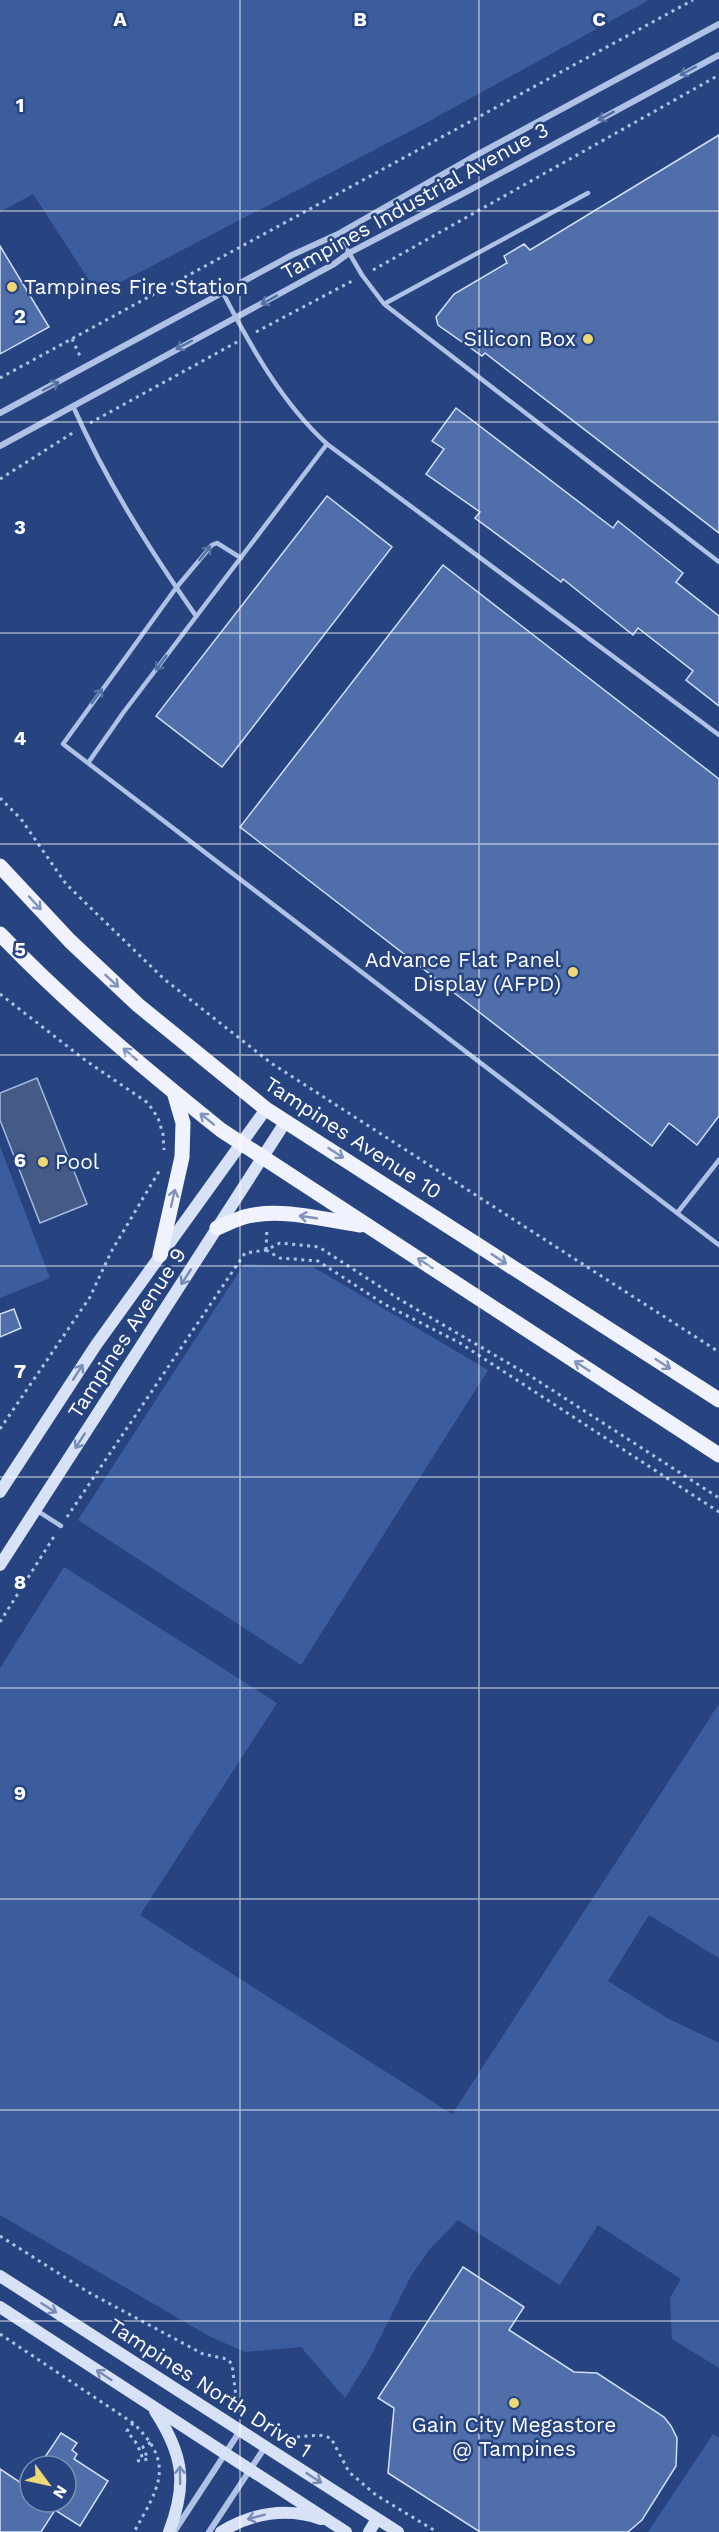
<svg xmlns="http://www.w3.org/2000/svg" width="719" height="2532" font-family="'Work Sans',sans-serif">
  <rect width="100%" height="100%" fill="#274480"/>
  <!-- green -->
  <path fill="#3c5d9d" d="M0,0H649L422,125L98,294L33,194L0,212Z
    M0,1146L50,1278L0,1298Z
    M244,1264L313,1267L488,1370L301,1665L78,1520Z
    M64,1567L277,1703L140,1915L452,2114L719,1704V1958L649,1915L608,1981L667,2018L719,2043V2368L672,2339L670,2298L681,2279L598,2225L560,2285L458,2220L429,2250L411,2276L370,2358L345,2398L301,2347L245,2352L211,2337L0,2215V1668Z
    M713,2434L719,2438V2532H648Z"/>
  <!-- water -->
  <path fill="#455a85" stroke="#a4bbe6" stroke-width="1.5" d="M37,1078L87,1204L40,1223L0,1120V1093Z"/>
  <!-- building -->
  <path fill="#506ea9" stroke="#d2def5" stroke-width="1.5" d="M719,135V533L485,353L482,356L438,325L436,317L454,294L507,263L504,256L524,244L530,250Z
    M0,246L49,327L0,354Z
    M456,408L613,528L618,521L683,573L676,582L719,616V706L686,680L693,671L638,628L633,635L563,579L561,582L475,518L480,512L426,474L444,449L432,441Z
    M327,496L392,547L222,767L156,716Z
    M443,565L719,779V1116L697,1145L669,1123L652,1146L240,827Z
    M14,1309L21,1328L0,1337V1314Z
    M463,2267L524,2307L509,2330L574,2372L597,2373L664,2417L671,2426L677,2438L676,2466L642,2520L628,2532H480L388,2473L394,2408L378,2398Z
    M61,2433L77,2443L72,2450L77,2454L74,2459L108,2481L80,2526L55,2510L41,2532H0V2469L30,2489V2502H66V2466H39Z"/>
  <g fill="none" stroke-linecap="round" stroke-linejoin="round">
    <!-- path -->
    <path stroke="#afc2e6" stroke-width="3" stroke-dasharray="3 4.5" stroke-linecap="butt" d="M373,270L719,75
      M256,332L354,280
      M72,339L80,356
      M0,378L693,0
      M90,423L237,342
      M0,479L74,432
      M0,798L21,819L66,884L164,979L271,1063L719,1352
      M0,994L85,1060L148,1103L158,1118L163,1134L164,1150
      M266,1250L280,1258L318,1261L384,1304L460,1343L719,1512
      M266,1250L267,1228
      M0,1429L90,1297L111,1252L161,1168
      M67,1517L245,1253L266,1250L280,1243L319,1247L399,1299L532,1377L719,1498
      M0,1622L55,1535
      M0,2236L88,2292L203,2354L227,2359L232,2364L236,2397
      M0,2334L133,2423C176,2464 159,2487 134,2532
      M133,2423L127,2431L137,2444L143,2459
      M297,2437L319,2435L331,2438L349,2472L376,2495L437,2532
      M137,2461L148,2459L143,2447L151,2442"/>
    <!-- lane -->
    <path stroke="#afc2e6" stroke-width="4.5" d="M338,234L362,275L384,304L719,562
      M223,293C251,347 282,403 327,444L719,735
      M384,304L588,193
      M73,406C106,481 150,550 196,616
      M241,558L217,543L212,545L176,588L63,744L719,1245
      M88,763L123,713L327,444
      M678,1212L719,1160
      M36,1510L61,1526"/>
    <!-- street -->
    <path stroke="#afc2e6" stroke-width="6" d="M0,413L292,255L338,234L471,158L719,24
      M0,446L334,264L349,253L466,192L719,55
      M174,2532L240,2431
      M209,2532L265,2447"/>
    <!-- secondary -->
    <path stroke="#d8e2f6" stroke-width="12" d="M0,1492L96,1345L266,1109
      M0,1565L286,1121
      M0,2276L398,2532
      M0,2307L346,2532
      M155,2411C183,2454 188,2483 169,2532
      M221,2532C251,2513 287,2507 321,2519
      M369,2532L377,2519"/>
    <!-- primary -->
    <path stroke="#f0f3fd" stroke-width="15" d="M0,866L70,941L138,1005L266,1109L719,1400
      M0,934C68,1005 145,1069 221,1130L719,1455
      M217,1228C227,1224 238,1218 248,1216C284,1208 324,1220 360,1225
      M160,1255L182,1157L183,1123L174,1092"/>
  </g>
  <!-- one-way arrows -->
  <defs><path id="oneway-shaft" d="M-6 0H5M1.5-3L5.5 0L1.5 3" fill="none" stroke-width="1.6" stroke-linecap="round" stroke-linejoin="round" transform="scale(1.5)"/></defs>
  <g stroke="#5770a4">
    <use href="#oneway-shaft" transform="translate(688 71) rotate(152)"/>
    <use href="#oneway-shaft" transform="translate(606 116) rotate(151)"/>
    <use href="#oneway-shaft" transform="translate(269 300) rotate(151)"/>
    <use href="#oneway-shaft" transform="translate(184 345) rotate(152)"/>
    <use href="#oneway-shaft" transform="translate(51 386) rotate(-28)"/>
    <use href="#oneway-shaft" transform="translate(205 553) rotate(-51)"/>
    <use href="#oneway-shaft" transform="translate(161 663) rotate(127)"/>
    <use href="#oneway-shaft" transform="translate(97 696) rotate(-54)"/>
  </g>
  <g stroke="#8193b8">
    <use href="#oneway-shaft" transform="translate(35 903) rotate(47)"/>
    <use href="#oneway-shaft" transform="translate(112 981) rotate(43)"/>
    <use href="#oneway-shaft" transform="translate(130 1054) rotate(-139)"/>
    <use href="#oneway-shaft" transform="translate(207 1119) rotate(-141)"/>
    <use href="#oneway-shaft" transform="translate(336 1153) rotate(33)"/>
    <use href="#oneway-shaft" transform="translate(173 1198) rotate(-77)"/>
    <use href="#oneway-shaft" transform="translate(308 1217) rotate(-172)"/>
    <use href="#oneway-shaft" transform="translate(499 1259) rotate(33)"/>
    <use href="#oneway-shaft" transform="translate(425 1263) rotate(-147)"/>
    <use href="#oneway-shaft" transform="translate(663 1364) rotate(33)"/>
    <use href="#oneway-shaft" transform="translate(582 1366) rotate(-147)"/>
  </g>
  <g stroke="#778bb5">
    <use href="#oneway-shaft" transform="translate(186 1277) rotate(123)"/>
    <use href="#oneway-shaft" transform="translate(78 1372) rotate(-57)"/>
    <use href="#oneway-shaft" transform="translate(80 1441) rotate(123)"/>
    <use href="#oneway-shaft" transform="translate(49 2308) rotate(32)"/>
    <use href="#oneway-shaft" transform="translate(104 2375) rotate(-147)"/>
    <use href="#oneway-shaft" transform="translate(180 2475) rotate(-91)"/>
    <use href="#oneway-shaft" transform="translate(314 2478) rotate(33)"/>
    <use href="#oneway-shaft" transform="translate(256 2517) rotate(165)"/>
  </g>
  <!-- grid -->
  <path fill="none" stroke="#fff" stroke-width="1.5" stroke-opacity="0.55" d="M240,0V2532M479,0V2532M0,211H719M0,422H719M0,633H719M0,844H719M0,1055H719M0,1266H719M0,1477H719M0,1688H719M0,1899H719M0,2110H719M0,2321H719"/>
  <!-- markers -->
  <g fill="#eed875" stroke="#274480" stroke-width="2">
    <circle cx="12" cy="287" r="6"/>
    <circle cx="588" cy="339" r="6"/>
    <circle cx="573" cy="972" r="6"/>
    <circle cx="43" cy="1162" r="6"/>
    <circle cx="514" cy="2403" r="6"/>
  </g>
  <g text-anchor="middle" stroke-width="5" stroke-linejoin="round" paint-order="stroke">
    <!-- street labels -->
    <g font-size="21" fill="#fff" stroke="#274480">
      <text transform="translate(415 201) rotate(-29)" y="7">Tampines Industrial Avenue 3</text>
      <text transform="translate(353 1138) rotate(33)" y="7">Tampines Avenue 10</text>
      <text transform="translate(127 1333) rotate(-57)" y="7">Tampines Avenue 9</text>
      <text transform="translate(210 2388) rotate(33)" y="7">Tampines North Drive 1</text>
    </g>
    <!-- poi labels -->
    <g font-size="21" fill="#fff" stroke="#274480" text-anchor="start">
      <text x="24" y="294">Tampines Fire Station</text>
      <text x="576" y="346" text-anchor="end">Silicon Box</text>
      <text x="561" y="967" text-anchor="end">Advance Flat Panel<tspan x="561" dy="24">Display (AFPD)</tspan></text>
      <text x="55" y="1169">Pool</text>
      <text x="514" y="2432" text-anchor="middle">Gain City Megastore<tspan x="514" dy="24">@ Tampines</tspan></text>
    </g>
  </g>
  <g font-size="20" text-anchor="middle" font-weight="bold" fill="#fff" stroke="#274480" stroke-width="5" stroke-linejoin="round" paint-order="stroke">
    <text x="120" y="26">A</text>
    <text x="360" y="26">B</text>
    <text x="599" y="26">C</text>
    <text x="20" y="112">1</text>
    <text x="20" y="323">2</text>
    <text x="20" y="534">3</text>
    <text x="20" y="745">4</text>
    <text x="20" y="956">5</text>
    <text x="20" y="1167">6</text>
    <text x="20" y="1378">7</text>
    <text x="20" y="1589">8</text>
    <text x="20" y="1800">9</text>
  </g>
  <!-- north arrow -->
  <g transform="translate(48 2484) rotate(123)"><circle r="28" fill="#274480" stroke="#7d8fb3" stroke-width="1.5"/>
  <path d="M0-4.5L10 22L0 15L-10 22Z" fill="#eed875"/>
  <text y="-9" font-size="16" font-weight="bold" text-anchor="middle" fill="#ffffff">N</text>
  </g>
</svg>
